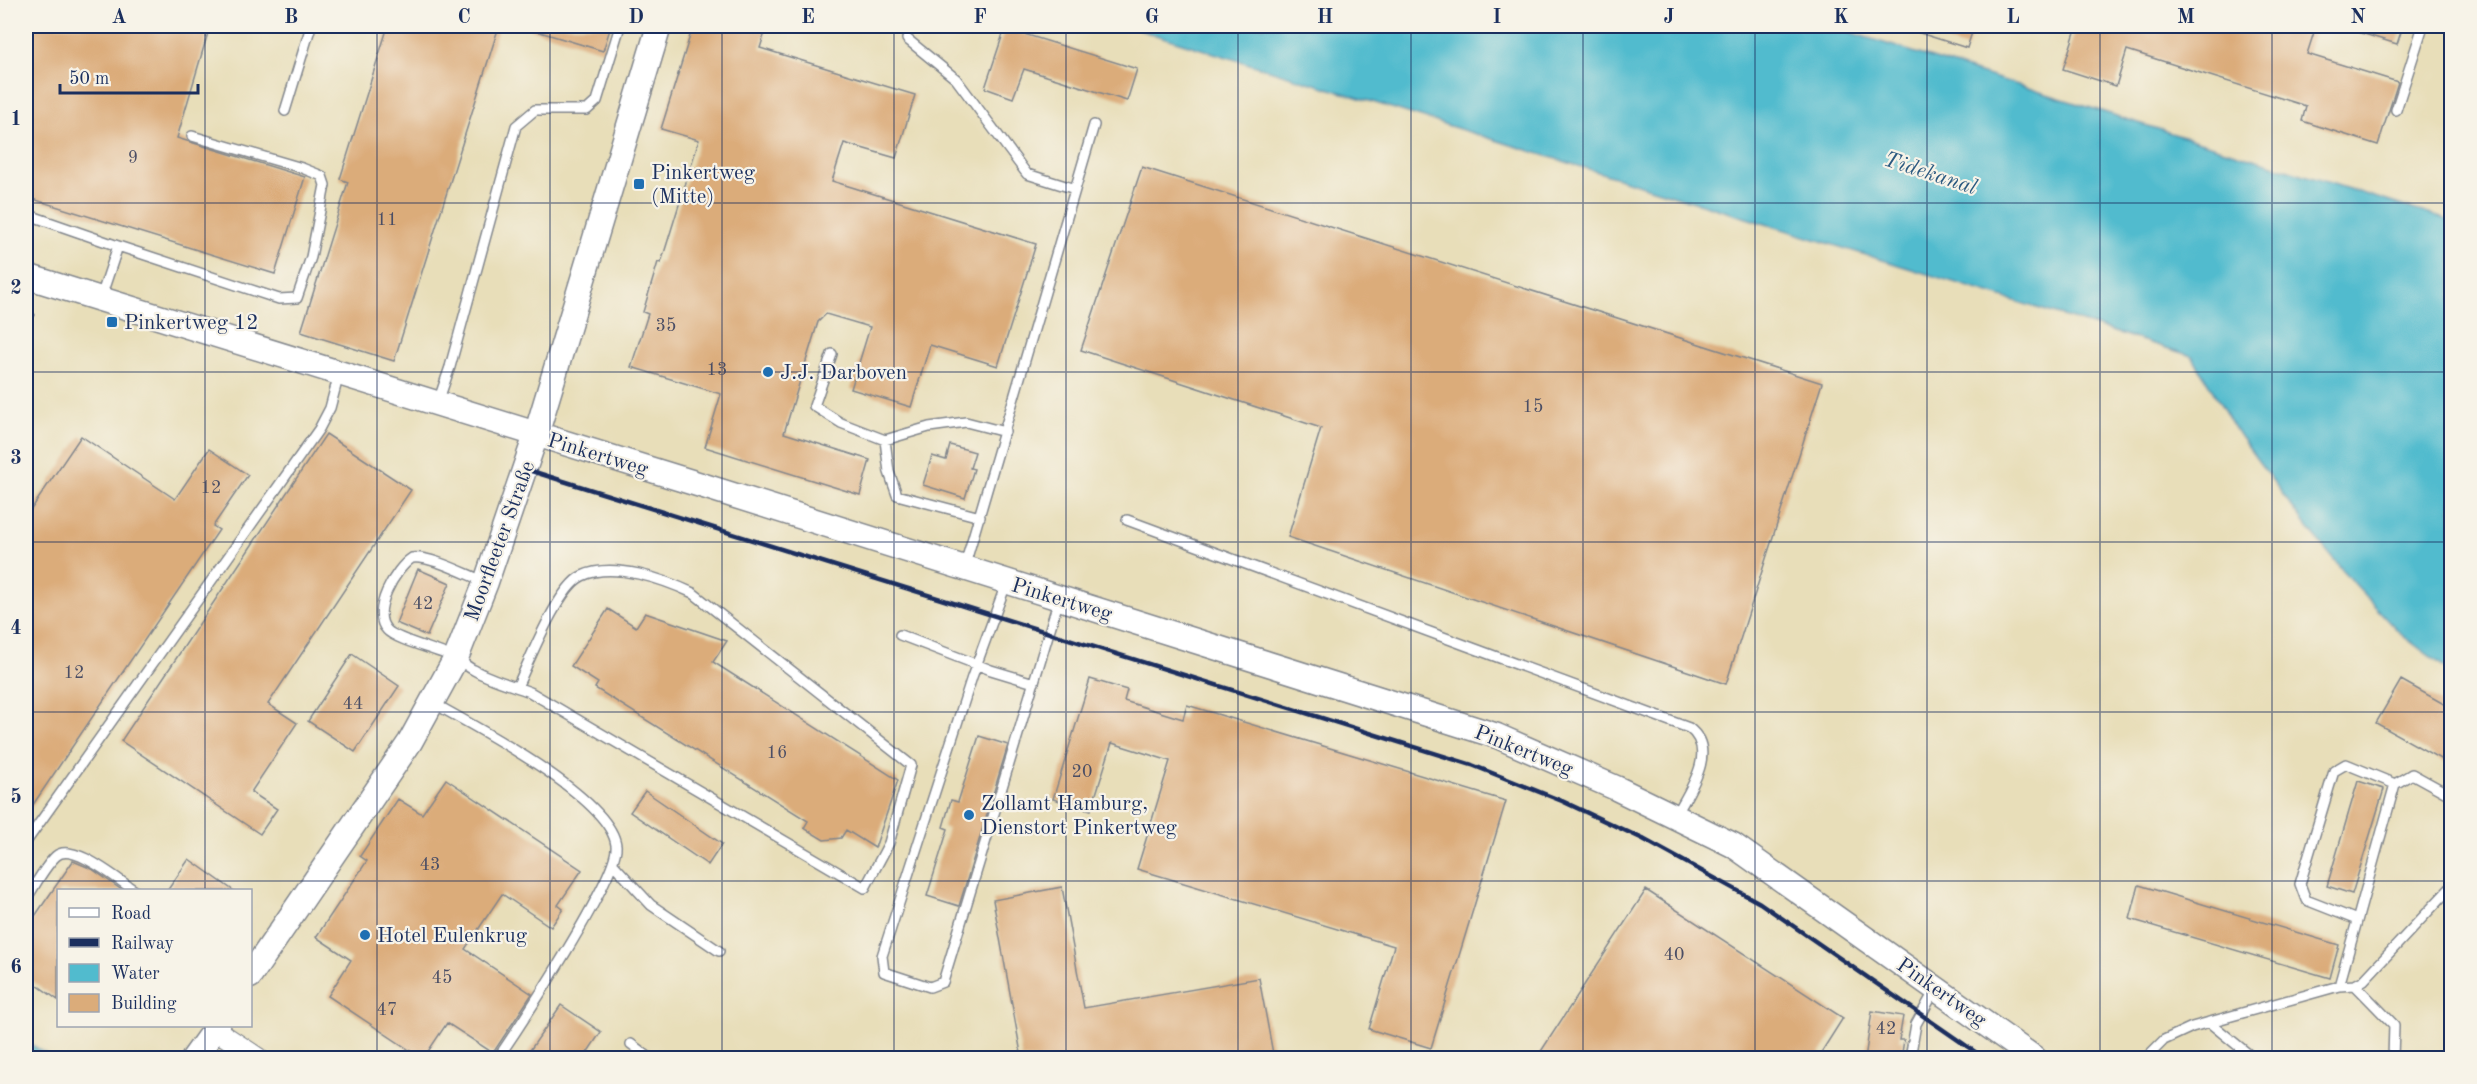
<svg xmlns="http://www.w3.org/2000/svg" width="2477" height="1084" font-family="'Old Standard TT',serif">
  <rect width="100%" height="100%" fill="#f7f3e8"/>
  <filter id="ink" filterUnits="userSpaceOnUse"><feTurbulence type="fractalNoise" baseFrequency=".0167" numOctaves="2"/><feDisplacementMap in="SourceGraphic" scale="12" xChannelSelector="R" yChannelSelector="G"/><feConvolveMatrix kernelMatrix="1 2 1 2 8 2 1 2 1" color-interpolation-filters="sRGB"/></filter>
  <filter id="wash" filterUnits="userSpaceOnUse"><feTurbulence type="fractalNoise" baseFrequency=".008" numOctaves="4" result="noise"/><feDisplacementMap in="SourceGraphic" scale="24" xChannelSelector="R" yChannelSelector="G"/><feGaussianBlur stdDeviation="1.35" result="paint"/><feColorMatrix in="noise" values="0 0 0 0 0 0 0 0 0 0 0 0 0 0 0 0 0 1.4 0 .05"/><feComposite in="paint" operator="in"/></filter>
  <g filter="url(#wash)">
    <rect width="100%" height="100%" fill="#e8deb9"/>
    <!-- water -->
    <path fill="#51bbce" stroke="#367596" stroke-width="1.5" d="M1127,26H1830L2451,221V672L2403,636L2354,584L2304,523L2239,435L2192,356Z
      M26,1041L52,1058H26Z"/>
    <g id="blocks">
      <!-- building -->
      <path fill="#dbac7a" d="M26,26H210L177,138L305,177L275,274L26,197Z
        M388,26H499L394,361L301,332L348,182L340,179Z
        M531,26H611L603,51L530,29Z
        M693,26H767L760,48L915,95L896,158L844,143L832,181L1036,244L998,366L930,345L911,407L851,389L870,327L826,314L818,322L784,433L870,460L860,495L705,447L721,394L631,367L648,314L643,312L658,262L661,263L699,140L661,129Z
        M1907,26H1974L1967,48L1907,29Z
        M2077,26H2316L2307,54L2398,82L2378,145L2302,121L2306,106L2127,50L2116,86L2063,69Z
        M2348,26H2403L2397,44L2348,29Z
        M1005,28L1137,69L1127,101L1024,69L1013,98L985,88Z
        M1142,167L1822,383L1726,684L1288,537L1321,428L1081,350Z
        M326,434L411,490L268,704L297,723L251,792L277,809L260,834L121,741Z
        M81,436L175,499L209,449L248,475L213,526L219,530L26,815V517Z
        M950,445L975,452L970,468L974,469L965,498L923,485L932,456L946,460Z
        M418,569L450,583L427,636L396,623Z
        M608,609L636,627L645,613L727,641L713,662L898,780L875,848L846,830L841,838L824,840L804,828L808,821L595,688L598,683L571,666Z
        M352,654L399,686L355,752L308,721Z
        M1090,679L1127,690L1124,701L1183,719L1187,705L1506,801L1431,1048L1369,1029L1394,946L1137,869L1170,761L1112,743L1091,810L1053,799Z
        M2401,680L2451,708V765L2376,723Z
        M979,736L1008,745L959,906L927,896L948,829L943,827L951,800L958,802Z
        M446,779L582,870L558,905L563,909L551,927L502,894L465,949L532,994L493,1053L447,1023L423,1059L328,996L351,960L316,937L367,861L360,856L398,799L422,814Z
        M2358,781L2384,789L2352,894L2327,886Z
        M645,791L722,844L708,865L630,812Z
        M189,859L234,891H167Z
        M73,861L92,869L123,891H58V1000L26,977V929Z
        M2139,885L2339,945L2330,978L2130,919Z
        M1062,887L1084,1008L1259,978L1274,1059H1022L993,900Z
        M1646,890L1843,1018L1817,1059H1536Z
        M561,1005L601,1032L583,1059H524Z
        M1872,1011L1903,1016L1899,1040H1904L1901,1059H1865Z"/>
    </g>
  </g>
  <g filter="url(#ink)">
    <use href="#blocks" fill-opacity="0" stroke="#82868c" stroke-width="1.5"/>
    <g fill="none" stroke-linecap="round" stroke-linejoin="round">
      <defs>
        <path id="service" d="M907,39L956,79L1027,174L1075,189
          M2396,110L2423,26
          M285,111L311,26
          M26,214L118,246L101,297
          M118,246L279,299L297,298L311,257L325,185L322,176L302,168L192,136
          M832,354L814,406L841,423L885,440L929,427L966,422L1005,432
          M438,402L450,367L516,126L535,110H587L597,101L620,26
          M885,440L889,472L897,495L980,517
          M1127,520L1689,728C1719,751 1689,791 1675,817
          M964,568L1094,125
          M486,582C467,575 430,555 412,558C395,569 370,612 387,630C396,640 439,650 455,658C462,661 467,667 474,670C491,680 512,685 530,692L865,888L889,843L911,765L693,593C665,580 613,561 582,576C558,587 529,662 517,687
          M1006,584L972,677L882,956L884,972L930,987L943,982L1059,599
          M900,635L991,670L1034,683
          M433,703C474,726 610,797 616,845C620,875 519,1027 498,1058
          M26,842L319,429L330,408L339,374
          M614,865L651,905L719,951
          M26,899C35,886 44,867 56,856C72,841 118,880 134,890
          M2357,920L2306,900L2300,884L2334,771L2346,764L2395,784
          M2355,985L2394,1025L2393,1058
          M2339,986L2395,784L2412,774L2452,796
          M2209,1022L2253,1058
          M631,1044L650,1058
          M1910,1058L1916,1024L1935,990
          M2146,1058L2164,1040L2192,1027L2339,986L2355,985L2364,980L2452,886"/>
        <path id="minor" d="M214,1029L258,1058"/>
        <path id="tertiary" d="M26,276L704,486L1497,736L1616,788L1733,845L2034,1058
          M250,976L410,742L456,658L486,582L536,435L659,26
          M194,1058L217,1026"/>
      </defs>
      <!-- service casing -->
      <use href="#service" stroke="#82868c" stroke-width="12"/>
      <!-- minor casing -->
      <use href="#minor" stroke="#82868c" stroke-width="22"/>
      <!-- tertiary casing -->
      <use href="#tertiary" stroke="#82868c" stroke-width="27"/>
      <!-- service -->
      <use href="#service" stroke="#fff" stroke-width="9"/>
      <!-- minor -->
      <use href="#minor" stroke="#fff" stroke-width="20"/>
      <!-- tertiary -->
      <use href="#tertiary" stroke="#fff" stroke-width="24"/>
      <!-- rail -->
      <path stroke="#1b2f5e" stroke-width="4.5" d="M26,312L33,315
        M525,469L1472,765L1562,801L1643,839L1760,903L1984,1058"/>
    </g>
  </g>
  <!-- grid -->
  <path fill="none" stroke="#1b2f5e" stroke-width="1.5" stroke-opacity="0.55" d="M205,26V890M377,26V1058M550,26V1058M722,26V1058M894,26V1058M1066,26V1058M1238,26V1058M1411,26V1058M1583,26V1058M1755,26V1058M1927,26V1058M2100,26V1058M2272,26V1058M26,203H2452M26,372H2452M26,542H2452M26,712H2452M26,881H2452M205,1026V1058"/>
  <!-- markers -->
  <g fill="#1f6fb2" stroke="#f7f3e8" stroke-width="2">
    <rect x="633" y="178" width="12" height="12" rx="3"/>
    <rect x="106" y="316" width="12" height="12" rx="3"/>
    <circle cx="768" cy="372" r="6"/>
    <circle cx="969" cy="815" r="6"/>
    <circle cx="365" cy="935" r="6"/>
  </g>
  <g text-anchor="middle" stroke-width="4.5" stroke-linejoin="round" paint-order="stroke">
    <!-- number labels -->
    <g font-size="18" fill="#4b4e65">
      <text x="133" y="163">9</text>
      <text x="387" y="225">11</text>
      <text x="666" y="331">35</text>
      <text x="717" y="375">13</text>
      <text x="1533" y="412">15</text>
      <text x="211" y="493">12</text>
      <text x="423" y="609">42</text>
      <text x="74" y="678">12</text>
      <text x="353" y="709">44</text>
      <text x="777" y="758">16</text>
      <text x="1082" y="777">20</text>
      <text x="430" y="870">43</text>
      <text x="1674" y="960">40</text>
      <text x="442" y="983">45</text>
      <text x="387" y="1015">47</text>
      <text x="1886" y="1034">42</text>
    </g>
    <!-- poi labels -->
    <g font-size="21" fill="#1b2f5e" stroke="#f7f3e8" text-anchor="start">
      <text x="651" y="179">Pinkertweg<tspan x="651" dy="24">(Mitte)</tspan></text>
      <text x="124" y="329">Pinkertweg 12</text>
      <text x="780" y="379">J.J. Darboven</text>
      <text x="981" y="810">Zollamt Hamburg,<tspan x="981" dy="24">Dienstort Pinkertweg</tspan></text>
      <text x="377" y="942">Hotel Eulenkrug</text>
    </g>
    <!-- street labels -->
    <g font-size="21" fill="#1b2f5e" stroke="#f7f3e8">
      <text transform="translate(598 454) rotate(17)" y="7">Pinkertweg</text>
      <text transform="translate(499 541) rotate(-70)" y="7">Moorfleeter Straße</text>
      <text transform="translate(1062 599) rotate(17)" y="7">Pinkertweg</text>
      <text transform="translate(1524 750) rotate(22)" y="7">Pinkertweg</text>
      <text transform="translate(1942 992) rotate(35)" y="7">Pinkertweg</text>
    </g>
    <!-- water labels -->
    <g font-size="22" font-style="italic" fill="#2b5980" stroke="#f7f3e8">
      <text transform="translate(1931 172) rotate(18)" y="8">Tidekanal</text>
    </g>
  </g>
  <!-- margin -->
  <rect width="2477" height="1084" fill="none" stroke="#f7f3e8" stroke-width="66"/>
  <!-- legend -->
  <rect x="57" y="889" width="195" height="138" fill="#f7f3e8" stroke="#9fa5b1" stroke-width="1.5"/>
  <rect x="69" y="908" width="30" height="9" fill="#ffffff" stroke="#9fa5b1" stroke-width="1.5"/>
  <text x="111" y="919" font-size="18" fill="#1b2f5e">Road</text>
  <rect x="69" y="938" width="30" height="9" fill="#1b2f5e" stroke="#9fa5b1" stroke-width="1.5"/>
  <text x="111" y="949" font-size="18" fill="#1b2f5e">Railway</text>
  <rect x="69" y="964" width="30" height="18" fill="#51bbce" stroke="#9fa5b1" stroke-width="1.5"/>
  <text x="111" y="979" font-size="18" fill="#1b2f5e">Water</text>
  <rect x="69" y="994" width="30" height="18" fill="#dbac7a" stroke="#9fa5b1" stroke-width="1.5"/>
  <text x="111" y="1009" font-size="18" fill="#1b2f5e">Building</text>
  <!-- scale -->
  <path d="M60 84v9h138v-9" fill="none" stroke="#1b2f5e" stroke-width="3"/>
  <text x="69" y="84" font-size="18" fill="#1b2f5e" stroke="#f7f3e8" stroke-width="4.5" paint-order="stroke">50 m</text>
  <rect x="33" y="33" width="2411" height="1018" fill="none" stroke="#1b2f5e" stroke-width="2"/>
  <g font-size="20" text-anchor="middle" font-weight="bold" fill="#1b2f5e">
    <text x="119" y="23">A</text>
    <text x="291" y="23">B</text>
    <text x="464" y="23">C</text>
    <text x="636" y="23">D</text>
    <text x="808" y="23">E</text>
    <text x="980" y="23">F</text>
    <text x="1152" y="23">G</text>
    <text x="1325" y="23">H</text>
    <text x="1497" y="23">I</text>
    <text x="1669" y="23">J</text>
    <text x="1841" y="23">K</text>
    <text x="2013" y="23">L</text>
    <text x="2186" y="23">M</text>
    <text x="2358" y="23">N</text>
    <text x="16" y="125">1</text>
    <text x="16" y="294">2</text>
    <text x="16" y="464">3</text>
    <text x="16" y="634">4</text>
    <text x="16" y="803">5</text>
    <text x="16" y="973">6</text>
  </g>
</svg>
